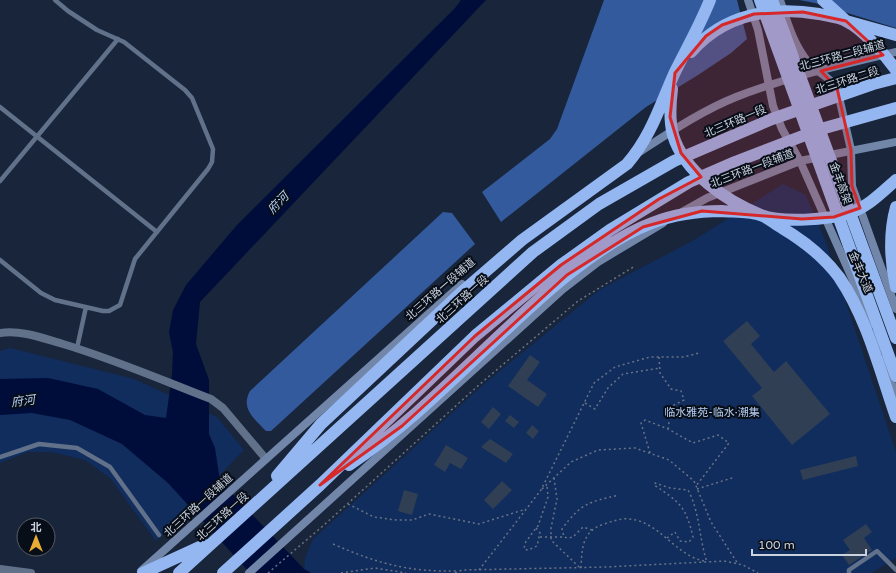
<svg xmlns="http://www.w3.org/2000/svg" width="896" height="573" font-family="'Varela Round','Noto Sans SC',sans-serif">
  <rect width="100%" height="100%" fill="#18253a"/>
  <!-- green -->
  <path fill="#102d5d" d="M783,184L806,195L825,240L896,452V558L872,573H311L304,569L305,558L313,539L485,383L599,290L694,240Z
    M10,348L134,379L217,417L244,450L156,541L110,478L85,460L51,452H28L0,463V351Z"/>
  <!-- forest -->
  <path fill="#335a9c" d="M604,0H737L747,39L731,53L698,75L646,107L501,222L482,192L550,139L557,129Z
    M799,0H896V28L815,3Z
    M443,212L452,213L475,244L271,431H266C255,419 240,409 250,391Z"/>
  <!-- water -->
  <path fill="#000d3b" d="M461,0H486L200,302L196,344L209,380V434L215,448L220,481L304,569L311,573H250L168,483L122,444L70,420L32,413L0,415V379L48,378L98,389L145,415L166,418L172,375L173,352L169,332L173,310L186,285L237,225L455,8Z"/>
  <!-- building -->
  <path fill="#313f55" d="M747,321L760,336L751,344L774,372L786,361L830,414L792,445L752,396L762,388L723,341Z
    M530,355L540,362L527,380L547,394L538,407L508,386Z
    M493,407L501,414L489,429L481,422Z
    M510,415L519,422L514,428L505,421Z
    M532,425L539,431L533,439L526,433Z
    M490,439L513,454L506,463L481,447Z
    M446,445L468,458L461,469L450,463L445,472L434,465Z
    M856,456L858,466L803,480L800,470Z
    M502,481L512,490L493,509L484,500Z
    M404,490L418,494L412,515L398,511Z
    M866,524L872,532L864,538L872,550L849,565L842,555L850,550L843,540Z"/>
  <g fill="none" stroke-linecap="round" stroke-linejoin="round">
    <!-- path -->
    <path stroke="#697385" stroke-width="1.5" stroke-dasharray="2 3" stroke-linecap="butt" d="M659,357L660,373L671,389L681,391L684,400L672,406L668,428
      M585,403L595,409L608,388L623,374L660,368
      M650,453L641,423L645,420L668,429L693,443L718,435L729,443L696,486
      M554,478L557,499L551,528V540L579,567
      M542,489L571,462L598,450L635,448L669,460L694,481L711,522L738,564
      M697,489L735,477
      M348,504L374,517L396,520H412L429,514L479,524L526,509
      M536,528L540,533L537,546L528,550L524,549L525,543L536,528L538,526L548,497L547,485
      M592,530L583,527L573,537L568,538L564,537L562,529C581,503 589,502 619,495
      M540,537H564
      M667,538L675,532L680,541L689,542L693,537C686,507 680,502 654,485L655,483L670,488L688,490C700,512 699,539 707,562
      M333,544C379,564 408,572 459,571
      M581,568C582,548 582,531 604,524C610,522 616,520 622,519C657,516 673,555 704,561
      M479,570L541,490L594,383L615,367L650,357H684L699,353
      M268,573L324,525L480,384L578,301L635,266
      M341,573L375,568L406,573
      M455,573L462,570L607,567L724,561L743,565L758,573"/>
    <!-- lane -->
    <path stroke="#62718a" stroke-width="4.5" d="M0,107L157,232
      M0,181L118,39
      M0,260L41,293L55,300L103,311H109L120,305L135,259L208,169L212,162L213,149L192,98L185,90L124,42L97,30L68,11L55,0
      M77,348L86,307
      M0,457L39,444L77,448L110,467L159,535
      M849,573V570L877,551L896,570"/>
    <!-- street -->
    <path stroke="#62718a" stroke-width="8" d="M0,333C22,330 42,338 63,344C113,359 162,380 211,399L223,408L266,459
      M0,569L31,573"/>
    <!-- secondary -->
    <path stroke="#7186a9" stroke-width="8" d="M748,0L758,30L773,106L782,129L800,161L855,285L870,324
      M780,0C787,21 793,44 808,62C816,72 829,76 837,88L851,150L852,186L896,309
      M638,153C669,133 701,111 736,97C787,77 842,65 896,52
      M682,212L707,198L800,161L896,142
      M883,360L896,395
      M141,571L462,284
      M249,573L563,289L598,262L663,223"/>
    <!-- highway -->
    <path stroke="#94b7f2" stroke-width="12" d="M760,0L896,376
      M772,0L896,338
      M823,0L846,21L896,35
      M691,52C724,14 771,6 819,14C827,16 839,17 846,21C863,29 885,55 896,70
      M672,89C670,105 669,120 673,135C684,172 726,201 761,215C782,223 828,220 849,213C868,207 881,193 896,180
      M896,207C889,232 890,262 896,287
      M349,465C409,425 459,373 512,324C550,288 602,242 652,223C675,214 698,211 722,211C734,212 752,211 763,216C770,219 776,225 782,228C804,241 824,257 839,277C867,318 880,371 896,417
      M277,476L321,424L463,291L522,240L627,164C652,135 660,105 675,72C687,48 700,25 710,0
      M143,573L204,545
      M179,573L533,252L599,204L674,161L772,119L873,84L896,78
      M223,573L320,485L475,336L561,265L610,230L689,182L735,162L821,129L896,108"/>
  </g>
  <!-- marked area -->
  <path fill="#d62828" fill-opacity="0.2" stroke="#d62828" stroke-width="3" stroke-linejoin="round" d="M803,12L846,21L883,55L821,71L837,88L851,150L852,186L860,208L834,217L802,219L702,211L643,227L567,275L402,426L320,485L475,336L561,265L659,199L701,177L681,153L670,117L675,73L706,36L722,25L754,14Z"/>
  <g text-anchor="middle" stroke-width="4" stroke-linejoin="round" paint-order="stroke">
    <!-- street labels -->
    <g font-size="11" fill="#cad2e0" stroke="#080e17">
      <text transform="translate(842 55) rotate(-15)" y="4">北三环路二段辅道</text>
      <text transform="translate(847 80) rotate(-18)" y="4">北三环路二段</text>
      <text transform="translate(735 121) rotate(-23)" y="4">北三环路一段</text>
      <text transform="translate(752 168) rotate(-21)" y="4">北三环路一段辅道</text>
      <text transform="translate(841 183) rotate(70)" y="4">金丰高架</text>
      <text transform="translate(861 272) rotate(67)" y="4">金丰大道</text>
      <text transform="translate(440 289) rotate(-41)" y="4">北三环路一段辅道</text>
      <text transform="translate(462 299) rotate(-42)" y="4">北三环路一段</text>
      <text transform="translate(198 505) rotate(-42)" y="4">北三环路一段辅道</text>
      <text transform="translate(222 516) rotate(-42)" y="4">北三环路一段</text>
    </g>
    <!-- park labels -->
    <g font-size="11" fill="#b6cef3" stroke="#080e17">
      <text x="712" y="416">临水雅苑-临水·潮集</text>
    </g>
    <!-- water labels -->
    <g font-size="12" font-style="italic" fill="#b7cef4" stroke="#080e17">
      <text transform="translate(278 203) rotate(-46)" y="4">府河</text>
      <text transform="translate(23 401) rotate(-7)" y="4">府河</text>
    </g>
  </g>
  <!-- north arrow -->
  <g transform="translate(36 537)"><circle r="19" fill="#080e17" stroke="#565c67"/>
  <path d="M0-3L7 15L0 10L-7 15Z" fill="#e7ac36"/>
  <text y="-6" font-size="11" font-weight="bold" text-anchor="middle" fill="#cad2e0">北</text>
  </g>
  <!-- scale -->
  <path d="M752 549v6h114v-6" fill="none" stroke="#cad2e0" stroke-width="2"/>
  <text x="758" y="549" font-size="12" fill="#cad2e0" stroke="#080e17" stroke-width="3" paint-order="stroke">100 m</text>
</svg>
